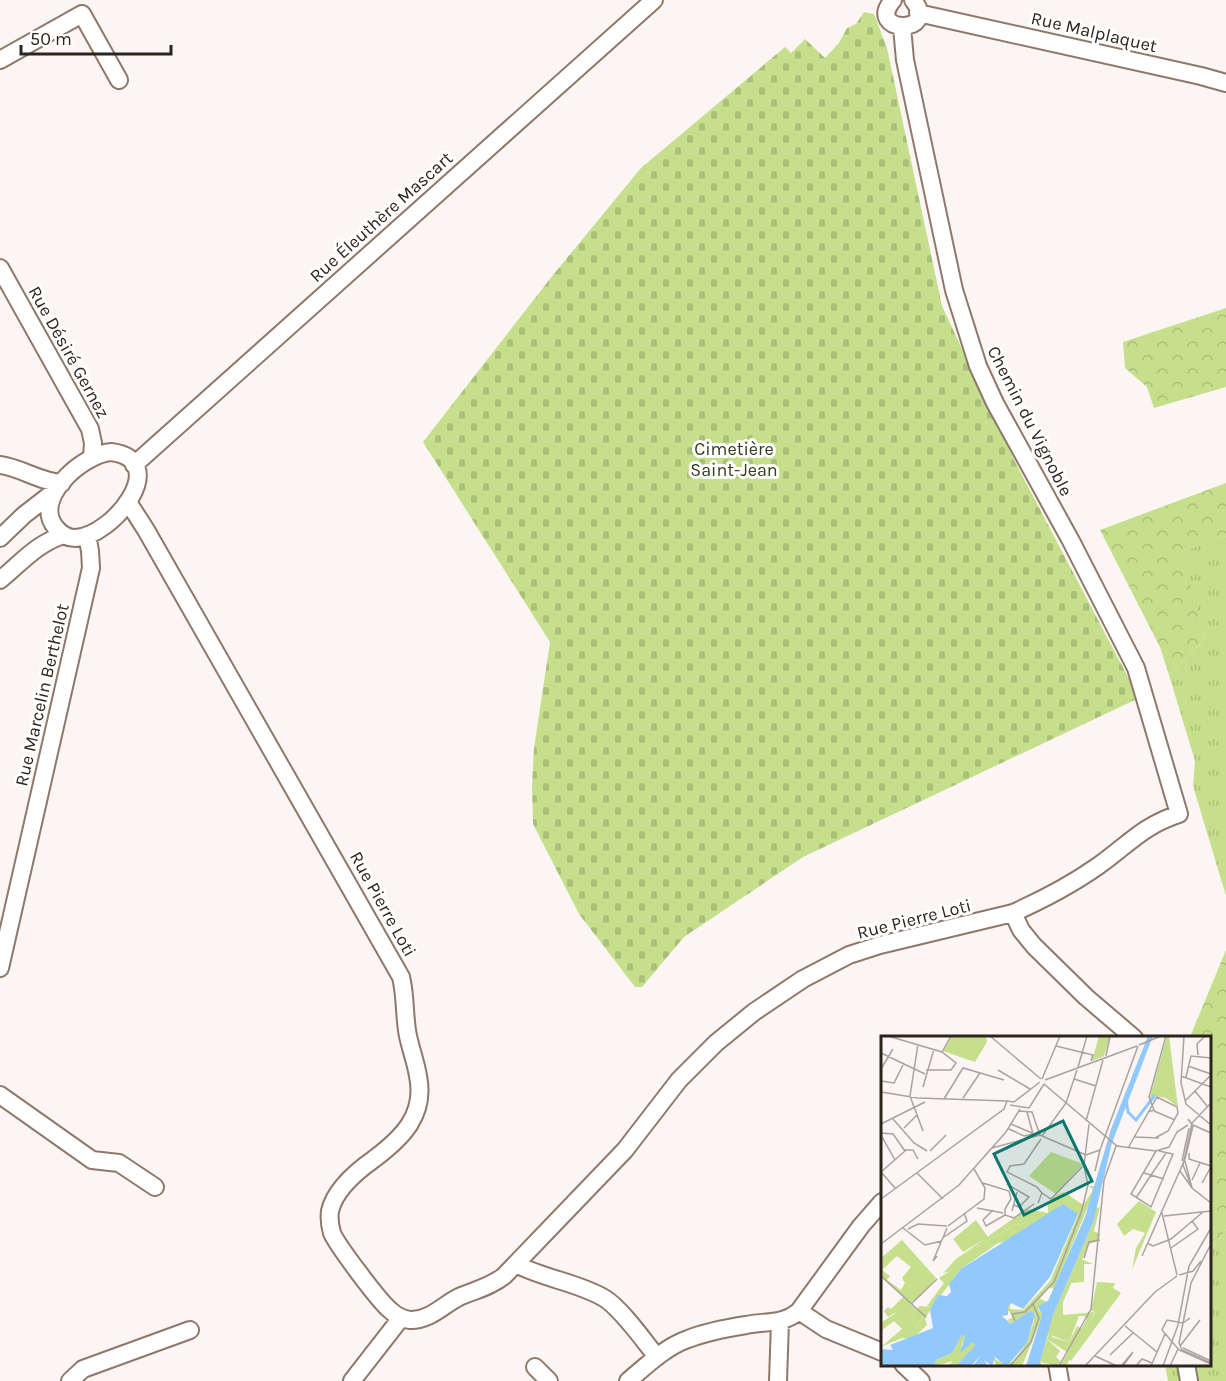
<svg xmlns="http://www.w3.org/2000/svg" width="1226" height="1381" font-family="Karla,sans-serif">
  <defs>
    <pattern id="grass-tufts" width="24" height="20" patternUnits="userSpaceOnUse" patternTransform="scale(1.5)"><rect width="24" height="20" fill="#c6df8c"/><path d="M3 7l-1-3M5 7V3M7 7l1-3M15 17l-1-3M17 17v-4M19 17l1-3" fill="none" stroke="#aabf78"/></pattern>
    <pattern id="forest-crowns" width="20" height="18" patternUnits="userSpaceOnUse" patternTransform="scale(1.5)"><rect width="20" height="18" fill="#c6df8c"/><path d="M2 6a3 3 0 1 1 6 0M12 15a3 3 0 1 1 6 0" fill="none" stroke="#aabf78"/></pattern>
    <pattern id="cemetery-stones" width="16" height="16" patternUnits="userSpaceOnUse" patternTransform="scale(1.5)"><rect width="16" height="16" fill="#c6df8c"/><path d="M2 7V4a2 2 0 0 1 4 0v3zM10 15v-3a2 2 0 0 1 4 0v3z" fill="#aabf78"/></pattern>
  </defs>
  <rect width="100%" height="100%" fill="#fbf6f3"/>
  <!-- grass -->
  <path fill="url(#grass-tufts)" d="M1226,536V896L1193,786L1195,761L1169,675L1205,639L1180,552Z
    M1226,1229V1381H1168L1165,1365L1210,1364V1252Z"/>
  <!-- forest -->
  <path fill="url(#forest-crowns)" d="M1226,308V387L1154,408L1147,387L1125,368L1123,342Z
    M1226,483V536L1181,552L1205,639L1169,675L1160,647L1100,530Z
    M1226,950V1229L1210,1252V1038L1190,1037Z"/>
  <!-- cemetery -->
  <path fill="url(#cemetery-stones)" d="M864,12L874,14L887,48L942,306L1014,460L1139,698L803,857L684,937L642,987H635L579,914L533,824L532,786L534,748L550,642L423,442L553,275L641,168L785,47L791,53L805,39L825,58L839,43L847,28L856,24Z"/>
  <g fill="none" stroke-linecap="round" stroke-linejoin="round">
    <defs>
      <path id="minor" d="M893,0C864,34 941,35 913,0
        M918,13L1201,76L1226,83
        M902,27L905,60L954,290L978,366L995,403L1071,541L1136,668L1179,814C1142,826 1128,845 1098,866C1071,885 1042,900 1013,913
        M0,60L82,14L119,80
        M0,268L90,429L93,443L92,457
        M111,452C173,460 113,537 75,538C67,538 61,534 56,528C31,499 83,454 111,452Z
        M0,465C22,468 40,482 62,483
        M134,465L654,0
        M128,502L146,530L401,977C406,997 404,1017 408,1036C411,1050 416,1063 418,1076C426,1115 402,1138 374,1159C357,1171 335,1189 330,1211C329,1218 330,1226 332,1233C337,1245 379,1301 390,1310C395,1315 402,1319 410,1320C429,1321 443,1305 459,1297C475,1290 490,1287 504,1276L625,1150L679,1080L716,1043L754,1012L803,979L849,955L880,945L1013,913L1021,930L1034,946L1086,997L1134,1038
        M0,538L24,515L55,491
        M0,580C21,563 37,543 64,535
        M0,968L91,568L90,551L87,535
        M0,1095L92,1160L119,1163L155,1187
        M516,1264C544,1279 577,1282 604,1298C621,1308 644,1341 657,1357
        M799,1311L826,1329L882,1352
        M903,1364L921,1381
        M1057,1364L1060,1381
        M1186,1364L1189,1381
        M535,1367L549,1381
        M70,1381L83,1369L190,1330
        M352,1381L401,1318
        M628,1381C646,1366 665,1347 688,1339C706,1332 727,1328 746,1325C765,1321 783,1325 799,1311L861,1226L882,1202
        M778,1381L780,1322"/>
    </defs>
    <!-- minor casing -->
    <use href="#minor" stroke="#8f786a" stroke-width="20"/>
    <!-- minor -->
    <use href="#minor" stroke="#fff" stroke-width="16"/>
  </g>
  <g text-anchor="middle" stroke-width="6" stroke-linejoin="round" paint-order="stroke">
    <!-- street labels -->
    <g font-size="18" fill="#2d241e" stroke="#fff">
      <text transform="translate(1094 32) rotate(13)" y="6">Rue Malplaquet</text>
      <text transform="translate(381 217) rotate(-42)" y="6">Rue Éleuthère Mascart</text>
      <text transform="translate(69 352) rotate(61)" y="6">Rue Désiré Gernez</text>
      <text transform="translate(1030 421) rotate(63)" y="6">Chemin du Vignoble</text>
      <text transform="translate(42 695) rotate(-77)" y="6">Rue Marcelin Berthelot</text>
      <text transform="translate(383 904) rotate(61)" y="6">Rue Pierre Loti</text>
      <text transform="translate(914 919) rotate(-14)" y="6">Rue Pierre Loti</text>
    </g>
    <!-- park labels -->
    <g font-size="18" fill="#333d18" stroke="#fff">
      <text x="734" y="455">Cimetière<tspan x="734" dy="21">Saint-Jean</tspan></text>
    </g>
  </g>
  <!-- overview -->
  <g transform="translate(881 1036)">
    <rect width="330" height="330" fill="#fbf6f3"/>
    <path d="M71,0H105L106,6L94,26L62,15ZM218,0H229L223,20L211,25ZM286,0H288L297,71L285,62L275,60L271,66L269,61ZM208,150H213V154L208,168L173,253L168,251L159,263L167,266L157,272L161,279L157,291L152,289L154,277H148L130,288L127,284L132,281L125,272L128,266L129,273L142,274L169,245L197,179L182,168L155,187L148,182L140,190L136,188L75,223L146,173L167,177V167L176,159L183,156L202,169L212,154ZM258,165L275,176L251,234L255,212L264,197L252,193L243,200L236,188ZM219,171L213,195L219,198L218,205L208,208L182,266V279L214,276L185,330H179L206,283L203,280H198L188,306L167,298L159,326L162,330H158L156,328L172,279L212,187L214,172ZM21,204L55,242L38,261L7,281L3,275L7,271L10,273L22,261L0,241V222ZM16,220L30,231L21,242L24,247L20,254L6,244L9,240L1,234ZM72,233H80L51,271L46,270L63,247L58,242Z" fill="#c6df8c" fill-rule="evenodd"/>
    <path d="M148,182H154L155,187L127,205L117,207L80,233L62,237L75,223L136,188L140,190ZM95,184L107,201L82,216L72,203ZM200,223L212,228H203V246L189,247ZM216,246L234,247L232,252L240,257L190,325L187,322L214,277L210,274ZM23,262L35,273L25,297L30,298L43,280L35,274L39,270L51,271L44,283L46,289L31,303L21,302L0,311L21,293L13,285L0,295V287L13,278ZM154,281L152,289L157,291L141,330H115L112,321L123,329L132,325L146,307ZM196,290L201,293L187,317L166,303L169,294L171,301L188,306ZM81,299L84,301L80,311L92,306L95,310L75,330H67L72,325L54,330L55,324L71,317Z" fill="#c6df8c"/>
    <path d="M170,116L202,128L175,158L148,140Z" fill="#c6df8c"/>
    <path d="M35,273L43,280L30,298L23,300Z" fill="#c6df8c"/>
    <path d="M166,303L179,315L175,321L180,326L176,330L159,326Z" fill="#c6df8c"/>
    <path d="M267,0H272L231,107L212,187L172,279L158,330H145L161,279L157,270L167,265L204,181L230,93ZM182,168L197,178L169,241L142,273L130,267L128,271L127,267V279L121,280L130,288L149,275L154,278L146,307L128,328L123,329L114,321L111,330L103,324L107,330H92L100,319L90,330H75L94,310L92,306L79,317L84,301L81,299L71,317L55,324L54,330H0V313L12,314L9,309L52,292L49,274L57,259L66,260L70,256L68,248L80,233Z" fill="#91c9fd"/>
    <path fill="none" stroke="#91c9fd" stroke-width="3" d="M245,62L247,76L255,84L274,59"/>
    <path fill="none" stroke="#a9a29e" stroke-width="1.5" d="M7,0L61,16L75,27L70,34H45M109,0L160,43M303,0L300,47L305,68M37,8L29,60L42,95M258,9L280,0M175,10L212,19L210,25M61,16L70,0M0,17L44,38M317,19L316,8L324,0M225,20L229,0M307,30L330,38M197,31L206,0M0,33L12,13M117,34L149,53M300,40L330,51M305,41L310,20L330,22M161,43L179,0M193,43L215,50M164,44L256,10M0,45L13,47L23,27M163,48L236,110L275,115L288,111L296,96L307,89M42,51L53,13M314,55L326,70M0,56L37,62L127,65M82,62L99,37M63,63L82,32L123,44M305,64L330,39M330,67L311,87L302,129L311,152L330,167M305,68L330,89M129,69L148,72L163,48M137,75L151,76L159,99M273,75L294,84M267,76L273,74L268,61L285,0M12,83L33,107L46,115M205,85L222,24M0,88L44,66M0,88V99L14,124M130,88L151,97M312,89L330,97M23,92L36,79M128,93L143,100L152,98L146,76M0,97L12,98L24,115L0,136M161,100L185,67L196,34M254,101L278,102M111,112L159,99L205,119M247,112L276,61L296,71L297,77L287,95L274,102M24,114H32L37,123M49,115L65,99M275,115L250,158L270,171L292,118L278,115M308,117V123L330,130M205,119L219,114L257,10M301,125L308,92M203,129L208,88M214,135L219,114M299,135L311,152L304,125M0,136L14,152M36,137L62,163M263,137L283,143M270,139L285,117M311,144L319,127M102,147L128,155L130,163L124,173M321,147L330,131M126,148L148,161L138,171L133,169M161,157L170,163L202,130M255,162L270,139M0,163L123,73L126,65L133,66L159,46M157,167L161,157L156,151L126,136L129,130L143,128L160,103M96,172L122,177M124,173V179L133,182L153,168M112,174L102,184L105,190L124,179M131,175L136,156M281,177L296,239M283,180L330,175M67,190L103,163L104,152L93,133M22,192L44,209L61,205M27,193L37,188L66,190M63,201L86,185L83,177M266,207L272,210L290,203L322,176M0,208L78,149L125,96L139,73M330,208L310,247L298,307L301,314L330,327M290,212L317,193L311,185M56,220L52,225L66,192M261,220L304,123L312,90L307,83M203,222L208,206L219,204M298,239L312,235L320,225M0,240L45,281M30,268L56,243M309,282L302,287L286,284L281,294L298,314L330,328M134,285L131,278L144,276L173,246L200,177L207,149L203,130M244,290L276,316M299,310L319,284M302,312L330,325M229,319L252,297M214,320L236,330M129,330L150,306L158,282L152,268M178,330L210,273L223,144L235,110M204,330L274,256L296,240M240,330L252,316L242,330M255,330L261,323L271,327M270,330L284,298M282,330L297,289L308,230L330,192M289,330L297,313"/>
    <path fill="#0f766e" fill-opacity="0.15" stroke="#0f766e" stroke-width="3" d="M182,85L211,145L143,179L113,118Z"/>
    <rect width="330" height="330" fill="none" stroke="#2d241e" stroke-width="3"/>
  </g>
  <!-- scale -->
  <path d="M21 45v9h150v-9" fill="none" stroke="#2d241e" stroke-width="3"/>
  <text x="30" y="45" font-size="18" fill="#2d241e" stroke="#ffffff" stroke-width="4.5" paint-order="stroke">50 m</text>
</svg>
